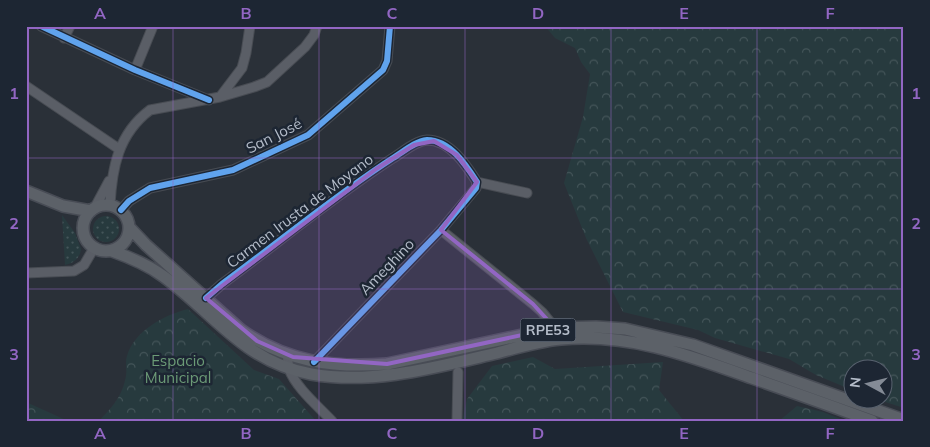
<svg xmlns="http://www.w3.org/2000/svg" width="930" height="447" font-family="Mulish,sans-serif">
  <defs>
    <pattern id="forest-crowns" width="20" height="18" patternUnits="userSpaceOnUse" patternTransform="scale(1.25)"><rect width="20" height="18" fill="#273a3e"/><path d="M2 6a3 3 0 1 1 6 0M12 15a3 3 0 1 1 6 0" fill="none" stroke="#445559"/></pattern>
    <pattern id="park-dots" width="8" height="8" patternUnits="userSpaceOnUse" patternTransform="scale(1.25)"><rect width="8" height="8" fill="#273a3e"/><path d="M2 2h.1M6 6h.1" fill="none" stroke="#445559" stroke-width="1.8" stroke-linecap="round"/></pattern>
  </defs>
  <rect width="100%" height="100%" fill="#2a3038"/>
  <!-- forest -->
  <path fill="url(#forest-crowns)" d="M545,26H904V408L879,400H882V370H852V390L816,375L789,359L715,338L698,330L623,312L586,238L564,183L583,117L590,74L581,62L575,48L555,38Z
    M188,309L254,370L279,379L316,421H99C113,406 122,397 126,376C127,369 125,362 127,356C134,331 164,315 188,309Z
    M533,357L555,369L663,362L659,390L684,421H462L467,399L492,366Z
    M26,402L68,421H26Z
    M797,406L823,412L845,421H779Z"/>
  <!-- park -->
  <path fill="url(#park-dots)" d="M62,215L75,233L81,249C80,258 74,263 65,265Z
    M93 229a13 13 0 1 1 26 0a13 13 0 1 1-26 0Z"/>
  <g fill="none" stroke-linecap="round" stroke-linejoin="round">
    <defs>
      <path id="minor" d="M41,26L135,70L209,100
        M64,38L70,26
        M135,70L153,26
        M26,86L119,149
        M220,97L242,68L246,53L250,26
        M477,182L527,193
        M110,205C112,168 118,134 150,110L220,97L254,87L267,82L305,47L314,35L317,26
        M94,209L109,181
        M121,210L129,201L150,188L233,170L308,135L383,70L387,61L390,26
        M441,230L533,304L542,312L555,328
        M26,273L74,271L84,265L94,248
        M206,298L222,284C279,242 334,196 393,158C403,152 415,141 427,140C450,140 466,165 477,182L476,188L441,230L314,362
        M287,354C288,359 288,365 289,369C296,388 319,407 332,421
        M457,421L458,372"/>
      <path id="major" d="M26,191L63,206L91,211
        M83 228a23 23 0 1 1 46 0a23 23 0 1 1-46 0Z
        M129,227L146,245L241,330C286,362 333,368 387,364L555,328L596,327L625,329L693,345L904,420
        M112,251C129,257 148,265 163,276C214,313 244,362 311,374C373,385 437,367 497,353C518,347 539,341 561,339C630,333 688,355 752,378C792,392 832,406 872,421"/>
    </defs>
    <!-- minor casing -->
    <use href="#minor" stroke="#484c53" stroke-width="11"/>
    <!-- major casing -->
    <use href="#major" stroke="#484c55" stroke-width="14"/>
    <!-- minor -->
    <use href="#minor" stroke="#5a5e66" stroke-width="9"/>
    <!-- major -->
    <use href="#major" stroke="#5c6168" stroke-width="11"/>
    <defs>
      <path id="cycleway" d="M41,26L135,70L209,100
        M121,210L129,201L150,188L233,170L308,135L383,70L387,61L390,26
        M206,298L222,284C279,242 334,196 393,158C403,152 415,141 427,140C450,140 466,165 477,182L476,188L441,230L314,362"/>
    </defs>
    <!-- cycleway casing -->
    <use href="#cycleway" stroke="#1d2633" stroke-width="9"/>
    <!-- cycleway -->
    <use href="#cycleway" stroke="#60a3ed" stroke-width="6"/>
  </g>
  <!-- marked area -->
  <path fill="#9266c3" fill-opacity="0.2" stroke="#9266c3" stroke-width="4" stroke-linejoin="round" d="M434,141L457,155L477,182L441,230L533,304L555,328L387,364L293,357L257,341L206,298L376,169L414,145Z"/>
  <!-- grid -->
  <path fill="none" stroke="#9266c3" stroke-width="1" stroke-opacity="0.55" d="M173,26V421M319,26V421M465,26V421M611,26V421M757,26V421M26,158H904M26,289H904"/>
  <g text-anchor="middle" stroke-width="5" stroke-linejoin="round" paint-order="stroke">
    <!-- shield labels -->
    <rect fill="#1d2633" stroke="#878f9c" stroke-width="1" x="520.5" y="318.5" width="55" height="23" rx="4"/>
    <g font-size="14" font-weight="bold" fill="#b4bcc9">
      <text x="548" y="335">RPE53</text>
    </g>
    <!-- street labels -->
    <g font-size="15" fill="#b4bcc9" stroke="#1d2633">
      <text transform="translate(274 136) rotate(-27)" y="5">San José</text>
      <text transform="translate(300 211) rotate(-37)" y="5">Carmen Irusta de Moyano</text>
      <text transform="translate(387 267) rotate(-46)" y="5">Ameghino</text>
    </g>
    <!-- park labels -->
    <g font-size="15" fill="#6b9a76" stroke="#1d2633">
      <text x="178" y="366">Espacio<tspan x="178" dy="17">Municipal</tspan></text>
    </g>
  </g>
  <!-- border -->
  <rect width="930" height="447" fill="none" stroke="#1d2633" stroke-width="55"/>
  <!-- north arrow -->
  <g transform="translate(868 384) rotate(277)"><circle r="24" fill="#1d2633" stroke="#59626f"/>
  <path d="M0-4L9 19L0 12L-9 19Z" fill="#848b96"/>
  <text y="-8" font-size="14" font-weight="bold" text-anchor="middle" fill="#b4bcc9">N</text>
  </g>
  <rect x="28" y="28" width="874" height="392" fill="none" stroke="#9266c3" stroke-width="2"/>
  <g font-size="16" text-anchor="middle" font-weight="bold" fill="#9266c3">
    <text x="100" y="19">A</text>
    <text x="246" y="19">B</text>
    <text x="392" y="19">C</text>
    <text x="538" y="19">D</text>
    <text x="684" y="19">E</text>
    <text x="830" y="19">F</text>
    <text x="14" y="99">1</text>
    <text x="916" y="99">1</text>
    <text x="14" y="229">2</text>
    <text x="916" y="229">2</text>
    <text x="14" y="360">3</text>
    <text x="916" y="360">3</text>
    <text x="100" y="439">A</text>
    <text x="246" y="439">B</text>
    <text x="392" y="439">C</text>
    <text x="538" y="439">D</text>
    <text x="684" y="439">E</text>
    <text x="830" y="439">F</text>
  </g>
</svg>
